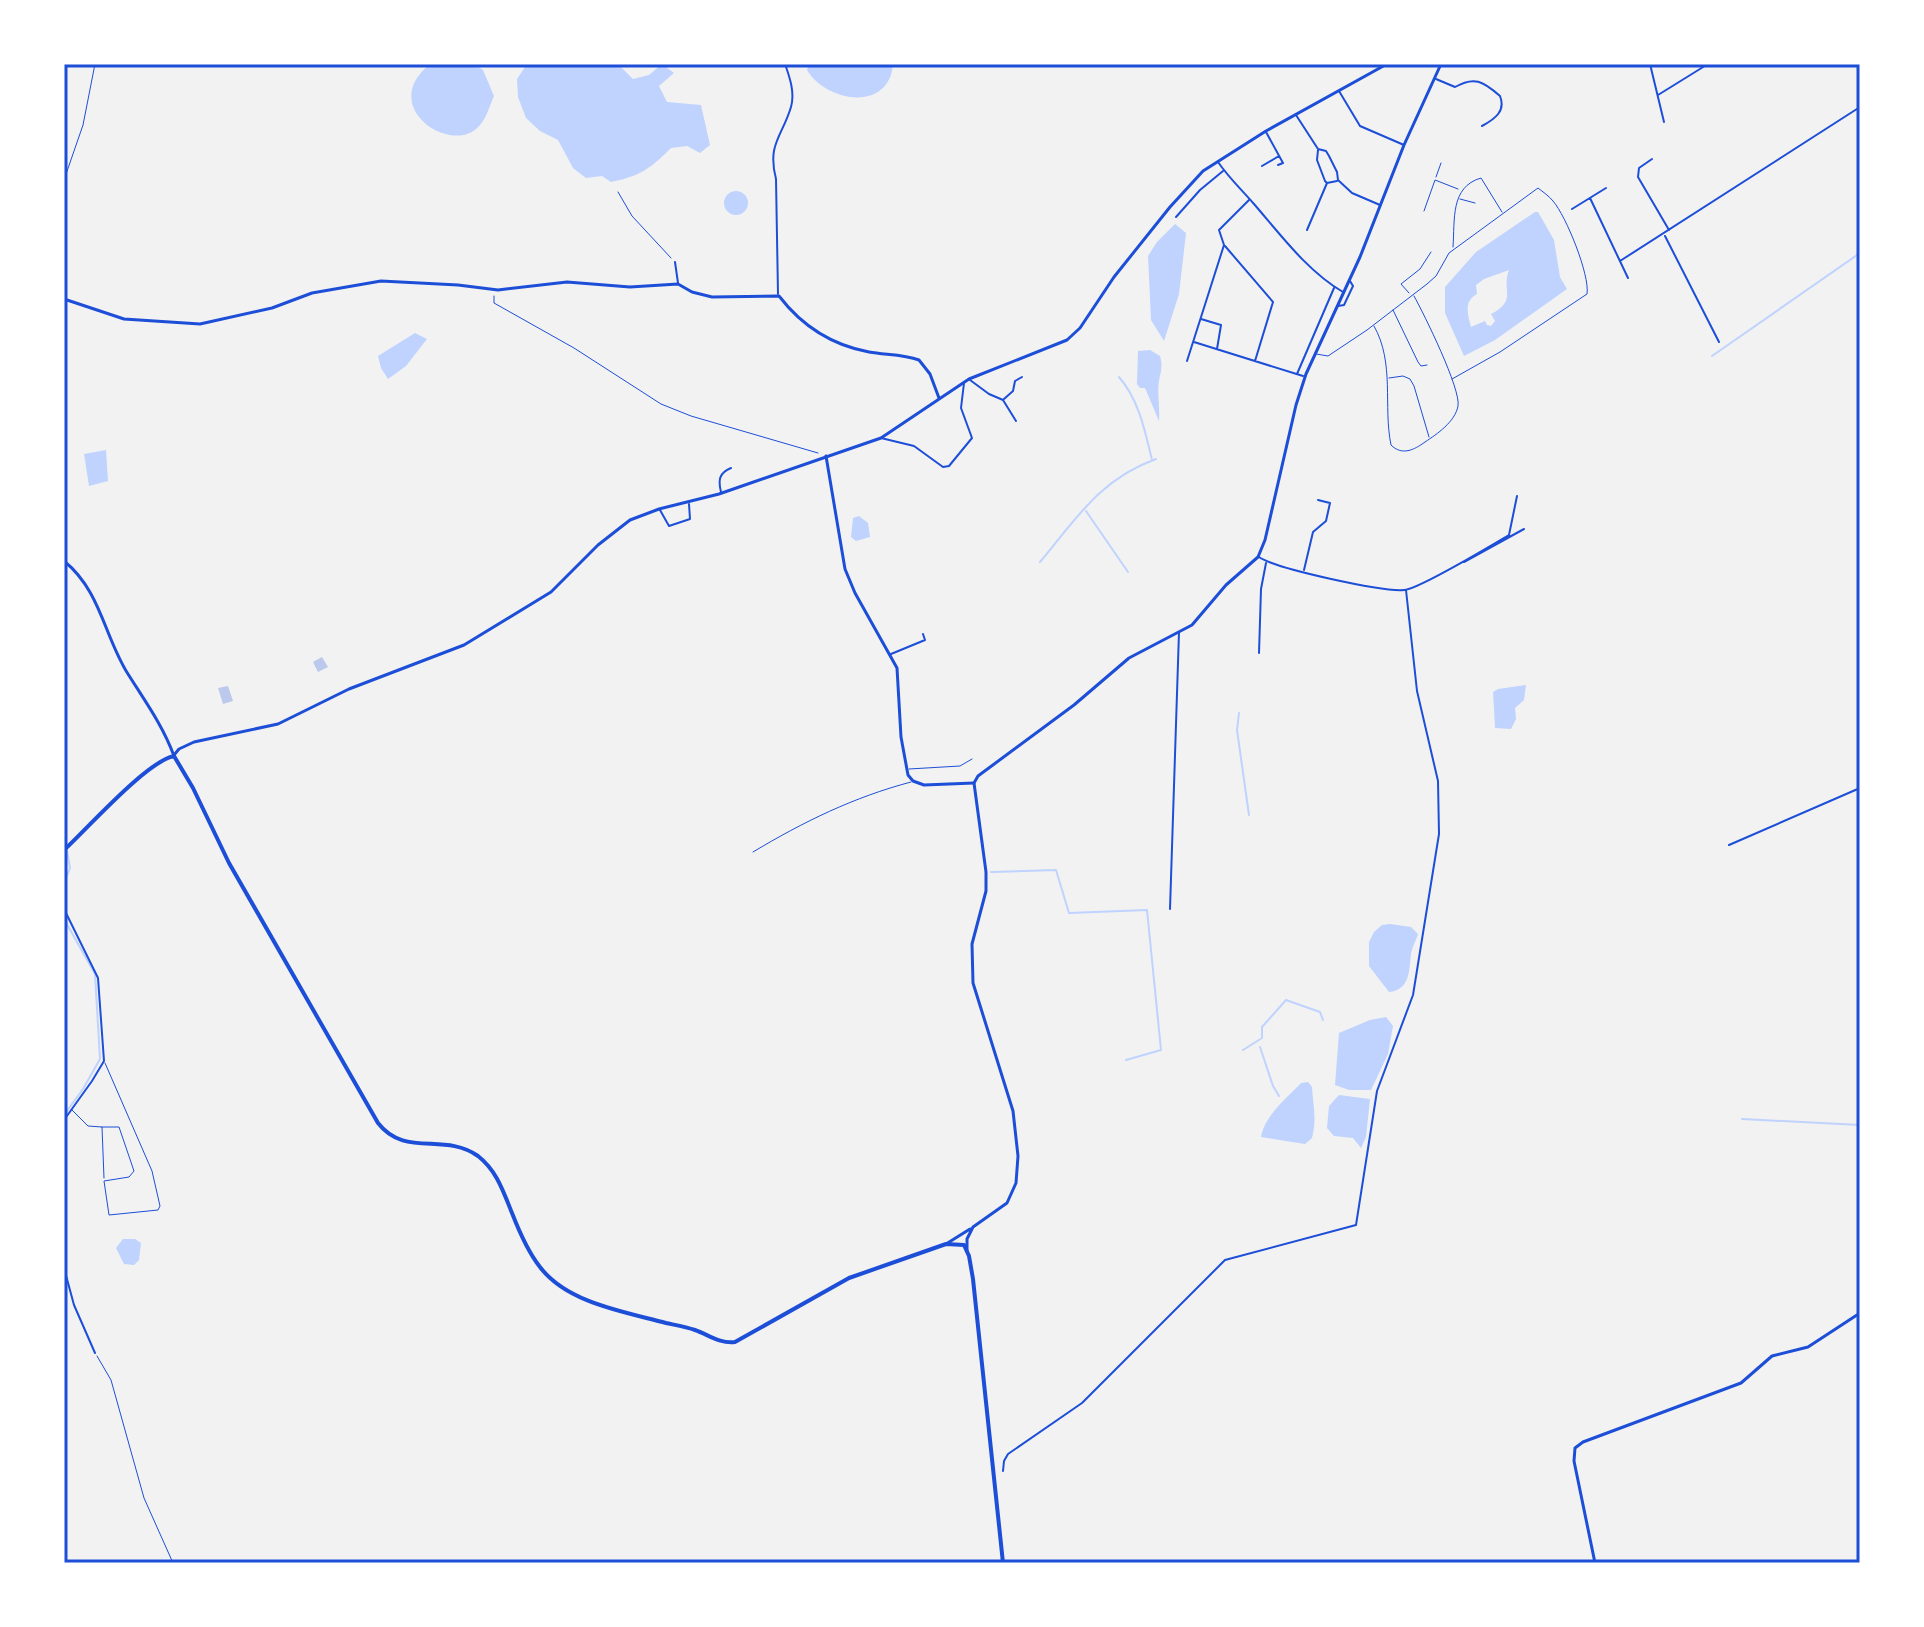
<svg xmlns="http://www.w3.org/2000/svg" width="1924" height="1627" font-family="'Public Sans',sans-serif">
  <rect width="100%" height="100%" fill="#f2f2f2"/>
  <!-- water -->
  <path fill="#bfd3fe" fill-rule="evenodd" d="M430,64H474L483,70L494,96C489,107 486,121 476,129C448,153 378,106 430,64Z
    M527,64H618L633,79L649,75L662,64L674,73L659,86L667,102L701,105L710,145L700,153L687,146L671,148C650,169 640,176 611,182L602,176L586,178L573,168L558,140L540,131L526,118L518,97L517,79Z
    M809,64H893C889,113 826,102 807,70Z
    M724 203a12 12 0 1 1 24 0a12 12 0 1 1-24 0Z
    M1535,212H1538L1554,240L1560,277L1567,289L1495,340L1464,356L1445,313V287L1476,252ZM1509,270C1501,290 1518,300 1491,314L1495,321L1491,326L1487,325L1485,321L1471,327C1468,314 1463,302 1477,294L1476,285L1484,279Z
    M1175,224L1186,233L1179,294L1164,341L1151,320L1148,256L1157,242Z
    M415,333L427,339L406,366L388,379L381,368L378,356Z
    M1150,350L1160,356C1163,367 1161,370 1159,381C1157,392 1160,409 1159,421L1145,388H1140L1137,384L1138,351Z
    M106,450L108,481L89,486L84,454Z
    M859,516L868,523L870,537L856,541L851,537L853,518Z
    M1526,685L1524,700L1515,708L1516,719L1511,729L1495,728L1493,692L1498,689Z
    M1390,924L1411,927L1418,934C1416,941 1412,947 1411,954C1409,971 1410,990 1389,992L1369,966V942L1374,932L1382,925Z
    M1386,1017L1393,1026L1388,1054L1371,1090H1349L1335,1085L1339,1033L1370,1020Z
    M1308,1082L1312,1087C1313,1105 1317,1119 1312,1138L1305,1144L1261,1137C1265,1115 1286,1099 1301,1083Z
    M1339,1095L1370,1099L1366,1137L1361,1148L1353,1138L1334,1136L1327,1128L1329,1106Z
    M123,1239H135L141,1243L139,1260L134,1265L124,1264L116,1248Z"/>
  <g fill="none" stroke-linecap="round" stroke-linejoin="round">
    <!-- stream -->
    <path stroke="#bfd3fe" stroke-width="2" d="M1712,356L1860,253
      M1119,377C1139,400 1145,431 1152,460
      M1086,511L1128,572
      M1040,562C1076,519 1100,479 1156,459
      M1239,713L1237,730L1249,815
      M991,872L1056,870L1069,913L1147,910L1161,1050L1126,1060
      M64,884L70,868L67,851
      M64,919L95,974L100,1059L83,1089L64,1115
      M1260,1047L1273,1086L1279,1096
      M1243,1050L1262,1038V1027L1286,1000L1320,1012L1323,1020
      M1742,1119L1860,1125"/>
  </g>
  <!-- building -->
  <path fill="#bdc9ec" d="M322,657L328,667L318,672L313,662Z
    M228,686L233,701L223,704L218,688Z"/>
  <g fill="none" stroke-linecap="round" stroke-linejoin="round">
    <!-- path -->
    <path stroke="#1d4ed8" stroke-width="1" d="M64,180L83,125L95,64
      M618,192L632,216L671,258
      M494,296V303L574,348L661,404L691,416L818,453
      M97,1356L111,1380L144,1498L173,1563"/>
    <!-- service -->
    <path stroke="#1d4ed8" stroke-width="1" d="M1436,177L1441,163
      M1460,199L1475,203
      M1424,211L1435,180L1458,189
      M1453,247C1455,220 1450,187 1481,178L1502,212
      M1409,293L1401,284L1420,269L1431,252
      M1393,310L1418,362L1421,366L1427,365
      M1374,326C1395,363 1383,406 1391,445C1402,456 1414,450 1425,442C1437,434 1455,422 1458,406C1461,389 1424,314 1414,296
      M1316,354L1328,356L1367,330L1427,284L1436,276L1449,253L1538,188C1543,192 1549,196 1553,201C1566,216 1590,275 1587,294L1500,352L1452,379
      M1389,378L1403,376L1410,379L1414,386L1429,437
      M909,769L960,766L972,759
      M753,852C803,822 854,797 911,782
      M72,1110L88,1126L102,1127L104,1178
      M102,1127H119L134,1171L129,1177L104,1181L109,1215L158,1210L160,1206L152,1171L105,1063"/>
    <!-- minor -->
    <path stroke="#1d4ed8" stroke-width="2" d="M1650,64L1664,122
      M1436,79L1455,87C1474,76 1483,81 1500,96C1506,111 1495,119 1482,126
      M1339,91L1360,126L1404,145
      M1658,95L1708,64
      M1296,115L1318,149L1326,151L1329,156L1337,172L1338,180L1352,193L1380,205
      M1266,132L1283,163L1278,165
      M1318,150L1317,160L1325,181L1327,183L1337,181
      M1652,159L1639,168L1638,177L1669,230
      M1218,162C1229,178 1241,189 1254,204C1280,234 1308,272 1343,292
      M1262,166L1279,156
      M1590,198L1628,278
      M1572,209L1606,188
      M1176,217L1200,190L1223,171
      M1307,230L1327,183
      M1665,236L1719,342
      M1225,246L1273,302L1255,361
      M1620,261L1860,107
      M675,262L678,283
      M778,294L776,179C767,144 782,137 791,107C795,93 790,78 785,64
      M1338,306L1344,305L1353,286L1350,281
      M1201,319L1221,325L1217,349
      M1194,342L1303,376
      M1187,361L1224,245L1219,230L1249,200
      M1297,374L1334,288
      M970,380L989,394L1003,400L1016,421
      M1004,399L1013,391L1015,381L1022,377
      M881,438L914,446L943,467L949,466L972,438L961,408L964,383
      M721,492C718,480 719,473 731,468
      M660,510L669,526L690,519L689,504
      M1259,557C1276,569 1383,592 1404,590C1419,589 1492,545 1509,535L1517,496
      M1464,562L1524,529
      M1304,570L1313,532L1326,521L1330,503L1318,500
      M1259,653L1261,589L1266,563
      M891,654L925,640L923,634
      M1729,845L1860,788
      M64,909L98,978L104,1061L92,1081L64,1120
      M1170,909L1179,632
      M64,1268L74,1305L95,1353
      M1003,1471L1004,1461L1008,1454L1082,1403L1225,1260L1356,1225L1377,1091L1413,995L1439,834L1438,781L1417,691L1406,590"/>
    <!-- tertiary -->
    <path stroke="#1d4ed8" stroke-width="3" d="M64,299L124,319L200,324L272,308L312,293L381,281L458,285L498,290L567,282L630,287L678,284L692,292L712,297L779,296C802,326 831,345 869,352C885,355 903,354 919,360L930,374L939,398
      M826,456L845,569L855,593L897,668L901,737L908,775L913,781L924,785L974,783
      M64,561C101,591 104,636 128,674C145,701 163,726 174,756
      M1595,1563L1574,1461L1575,1448L1583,1442L1741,1383L1772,1356L1808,1347L1860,1313"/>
    <!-- secondary -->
    <path stroke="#1d4ed8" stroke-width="3" d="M174,755L179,749L194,742L278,724L349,689L464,645L551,592L598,545L630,520L659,509L719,494L881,438L969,379L1067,340L1080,328L1114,277L1170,207L1203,171L1266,131L1387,64
      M946,1244L970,1229
      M967,1251V1239L973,1227L1007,1203L1016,1183L1018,1156L1013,1111L973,983L972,944L986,891V872L974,783L978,776L1074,705L1129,658L1192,625L1226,585L1258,557L1265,540L1296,405L1306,374L1360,257L1404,145L1441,64"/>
    <!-- primary -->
    <path stroke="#1d4ed8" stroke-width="4" d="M64,850C88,828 146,762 174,756L193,788L229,863L378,1123C405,1158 444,1132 478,1156C497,1171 503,1191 512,1213C519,1231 528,1252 540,1267C567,1303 625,1312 666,1323C675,1325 686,1327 695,1330C709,1335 720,1344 735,1342L849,1278L946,1244L964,1245L969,1256L973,1279L1003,1563"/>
  </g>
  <!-- border -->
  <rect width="1924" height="1627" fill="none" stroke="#ffffff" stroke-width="132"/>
  <rect x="66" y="66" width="1792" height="1495" fill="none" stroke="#1d4ed8" stroke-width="3"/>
</svg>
